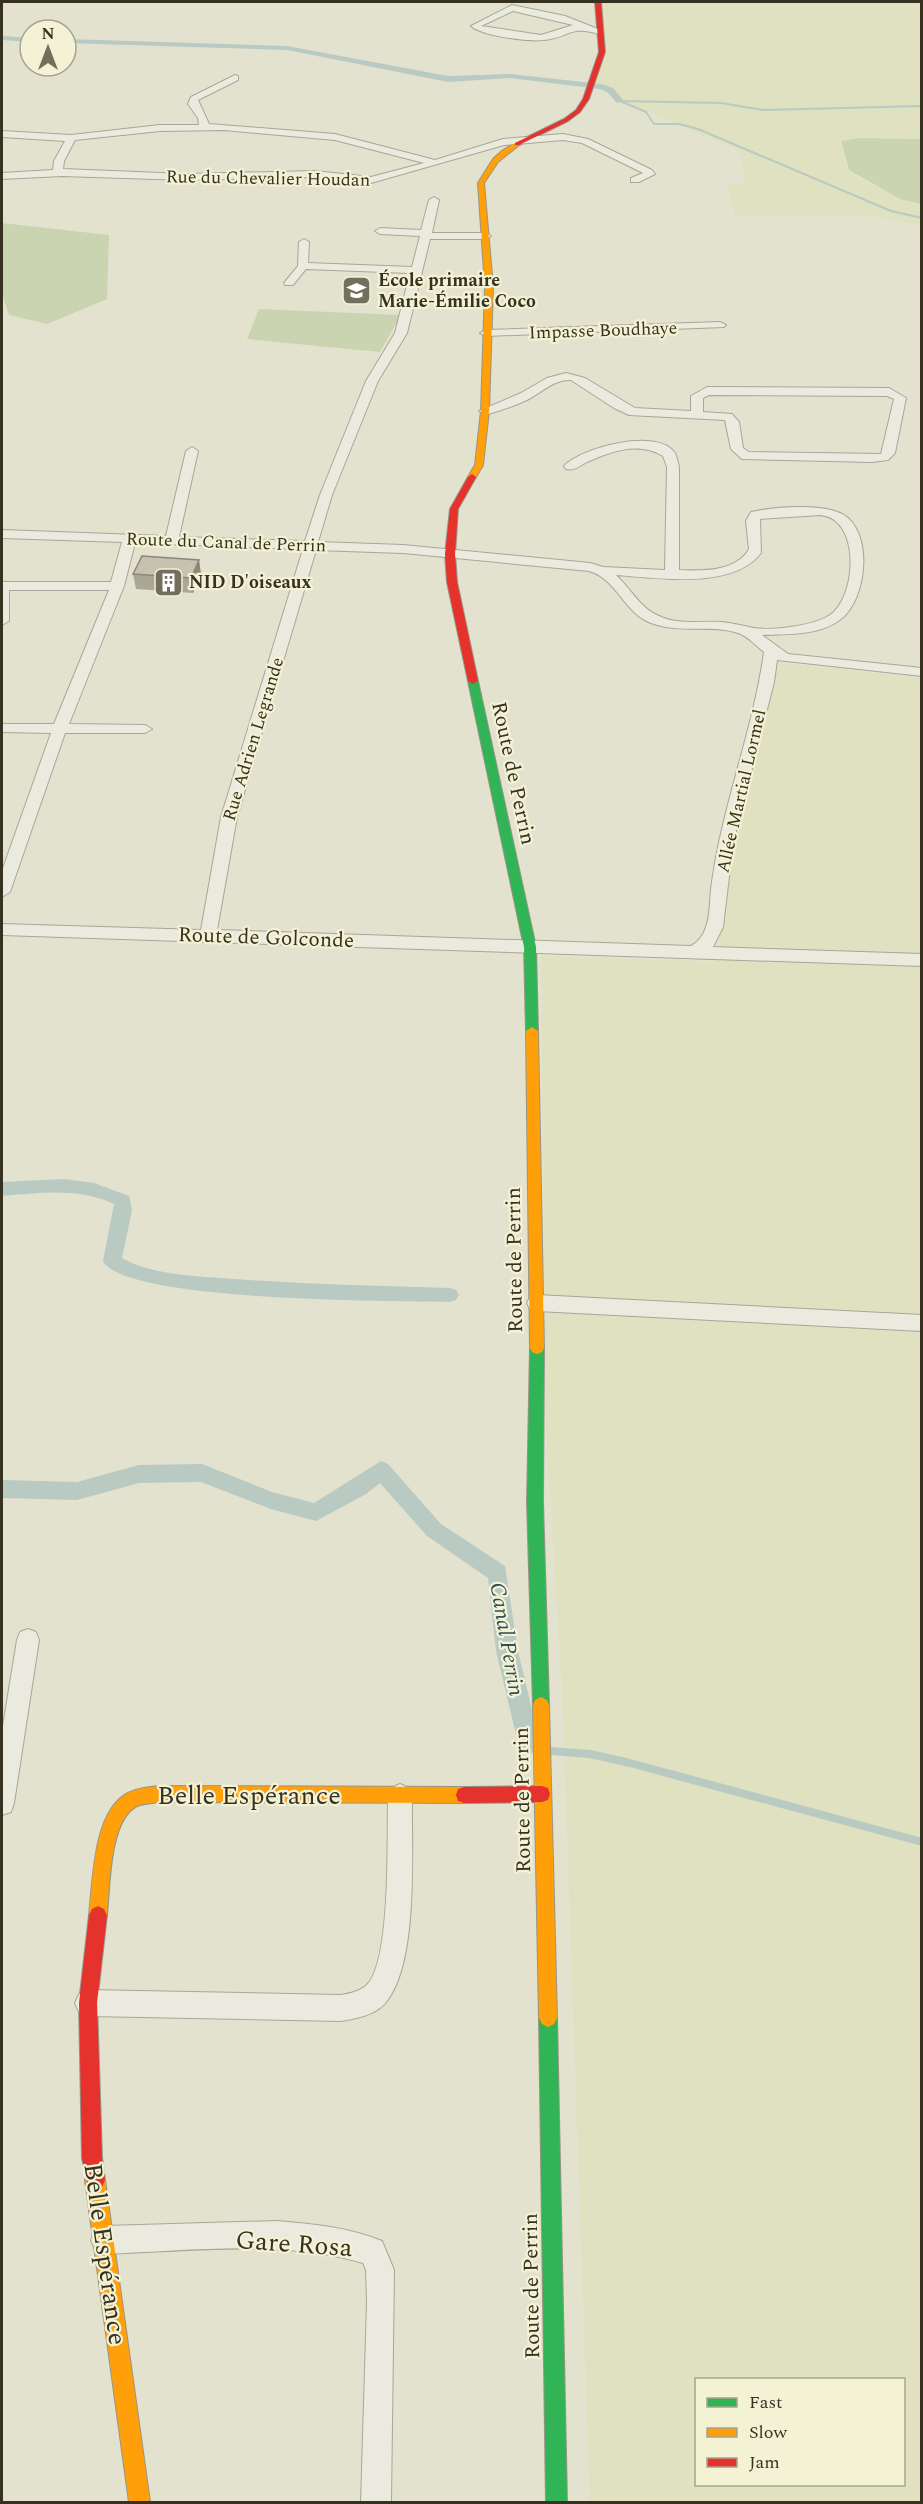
<svg xmlns="http://www.w3.org/2000/svg" width="923" height="2504" font-family="Spectral,serif">
  <rect width="100%" height="100%" fill="#e3e2ce"/>
  <!-- farmland -->
  <path fill="#dfe1c0" fill-rule="evenodd" d="M600,2H921V138L860,137L839,141L847,171L899,199L921,205V226L875,216H735L728,183H746L739,150L626,103L612,89L597,84L603,30Z
    M776,663L921,678V2502H590L562,1688L546,1428L541,956L716,962L734,835ZM696,2380H904V2484H696Z"/>
  <!-- green -->
  <path fill="#cbd4b1" d="M859,138L921,139V204L900,199L849,170L841,141Z
    M2,223L109,235L107,299L47,324L9,315L2,294Z
    M259,309L401,315L380,352L247,339Z"/>
  <g fill="none" stroke-linecap="round" stroke-linejoin="round">
    <!-- stream-far1 -->
    <path stroke="#b9cac3" stroke-width="2" d="M620,101L646,112L654,124H679L698,129L891,211L922,218
      M621,101L721,103L763,110L922,106"/>
    <!-- stream -->
    <path stroke="#b9cac3" stroke-width="8" d="M551,1751L590,1754L630,1763L922,1842"/>
    <!-- canal -->
    <path fill="#b9cac3" fill-rule="evenodd" d="M2,36L30,38V42L2,40Z
      M66,39L287,46L448,76L510,74L601,84L613,88L624,101L617,103L607,92L600,89L510,78L448,82L287,50L66,43Z
      M64,1179L94,1183L129,1196L132,1210L122,1258C154,1276 198,1276 234,1279C306,1284 378,1286 450,1288L456,1290L459,1295L456,1300L450,1302C397,1301 124,1302 103,1261L114,1204C78,1187 40,1193 2,1196V1182Z
      M381,1461L388,1464L441,1524L505,1566L518,1651L540,1743L537,1751L529,1754L521,1751L518,1743L496,1651L488,1578L427,1536L380,1483L366,1494L316,1521L271,1509L201,1482L139,1483L77,1500L2,1498V1480L77,1482L139,1465L202,1464L272,1492L314,1503Z"/>
    <defs>
      <path id="street" d="M512,5L565,16L603,31L599,34C569,25 571,37 544,40C529,42 482,36 471,26ZM513,11L573,25L541,35L481,26Z
        M235,75L238,76V80L198,100L209,124L335,134L435,160L503,139L563,134L588,139L652,170L655,174L639,182H631V178L643,173L582,143L563,140L504,145L371,183L315,177L186,180L62,176L2,179V173L53,170L54,161L65,141L2,137V131L71,135L160,125H199L198,118L188,104L191,97ZM224,130L335,140L424,163L371,177L315,171L186,174L63,169L64,161L75,140L160,131Z
        M434,197L439,200L432,233H486L491,236L486,239H430L407,333L378,381L332,495L318,542L403,545L590,563L603,567L665,570L667,467L663,456C638,441 612,451 587,462C580,466 574,471 566,469L564,466C581,448 657,427 675,453C677,457 678,463 679,467V570C702,571 736,572 749,549L746,521L751,512C773,507 822,503 842,514C874,531 867,599 841,619C820,636 787,634 762,635L788,654L922,668V676L777,660L774,682L733,843L723,927L713,947L922,954V966L2,935V924L201,930L221,817L303,549L135,543L124,586L69,724L145,725L152,729L145,733H65L10,892L2,897V871L51,733L2,732V724H54L109,590H9V621L2,625V582H111L122,542L2,538V530L166,536L186,451L192,447L198,451L179,537L305,541L320,495L366,381L395,333L410,273L306,269L293,285H285L284,283L298,266L299,242L304,239L309,242L308,263L412,267L420,236L380,234L375,231L380,228L421,230L429,200ZM821,515C825,516 831,517 834,520C859,537 854,598 830,615C813,626 769,632 749,627C740,625 732,623 722,622C701,621 678,625 659,616C640,608 631,589 616,575C657,578 733,590 761,553L760,519ZM316,550L403,553L589,571C617,579 624,613 651,623C680,634 710,624 738,633C748,636 756,646 764,652C753,732 721,808 711,889C709,909 711,935 691,946L217,930L237,817Z
        M720,322L726,325L724,327L486,336L480,333L486,330Z
        M566,373L585,378L635,408L691,411V396L707,387L889,388L906,398L895,453L888,460L872,462L742,459L731,449L725,420L629,415L614,408L571,380C554,379 541,393 527,400C514,406 499,411 485,415L479,411L521,393L547,378ZM709,395L887,396L894,399L881,454L749,452L743,448L739,422L732,414L703,412V398Z
        M537,1295L922,1315V1331L537,1311L530,1309L527,1303L530,1297Z
        M28,1629L36,1632L39,1640L14,1803L11,1812L2,1815V1732L17,1640L20,1632Z
        M400,1784L409,1788L412,1796C411,1849 419,1959 387,2001C378,2014 356,2019 341,2021L88,2016L79,2012L75,2003L79,1994L88,1990L341,1995C352,1993 363,1991 370,1981C391,1950 387,1837 388,1796L391,1788Z
        M277,2221C313,2224 348,2227 382,2241L394,2270L391,2502H361L367,2302L366,2270L363,2263C280,2239 190,2251 105,2254L95,2250L91,2240L95,2230L105,2226Z"/>
      <path id="fast" d="M473,678L478,681L536,947L538,1031L532,1035L526,1031L524,947L468,681Z
        M537,1342L542,1344L544,1348L543,1502L549,1705L547,1710L541,1713L535,1710L533,1705L527,1502L530,1348L532,1344Z
        M548,2009L554,2012L557,2018L567,2502H546L539,2018L542,2012Z"/>
      <path id="slow" d="M517,142L519,145L498,162L484,183L493,287L489,411L483,465L475,479L472,480L468,477L475,465L481,411L485,287L478,183L493,159L503,150Z
        M532,1027L538,1031L544,1348L542,1352L537,1354L532,1352L530,1348L526,1031Z
        M541,1697L547,1700L549,1705L557,2018L554,2024L548,2027L542,2024L539,2018L533,1705L535,1700Z
        M160,1786L464,1787L470,1789L472,1795L470,1801L464,1803L160,1802C153,1803 144,1803 137,1806C109,1820 110,1887 107,1915L104,1921L98,1924L92,1921L89,1915C93,1881 93,1811 128,1793C138,1788 149,1787 160,1786Z
        M95,2170L102,2173L105,2180L150,2502H129L85,2180L88,2173Z"/>
      <path id="jam" d="M595,2H601L605,52L589,99L580,112L568,121L519,145H515V143L564,119L576,110L583,99L599,52Z
        M472,474L476,477L458,509L455,554L457,582L478,681L473,684L468,681L447,582L445,554L450,509L468,477Z
        M542,1786L548,1788L550,1794L548,1800L542,1802L464,1803L458,1801L456,1795L458,1789L464,1787Z
        M98,1906L104,1909L107,1915L97,2003L102,2158L105,2180L102,2187L95,2190L88,2187L82,2158L79,2003L89,1915L92,1909Z"/>
    </defs>
    <!-- street casing -->
    <use href="#street" stroke="#a8a697" stroke-width="2"/>
    <!-- fast casing -->
    <use href="#fast" stroke="#989687" stroke-width="2"/>
    <!-- slow casing -->
    <use href="#slow" stroke="#989687" stroke-width="2"/>
    <!-- jam casing -->
    <use href="#jam" stroke="#989687" stroke-width="2"/>
    <!-- street -->
    <use href="#street" fill="#ebeadf" fill-rule="evenodd"/>
    <!-- fast -->
    <use href="#fast" fill="#30b455" fill-rule="evenodd"/>
    <!-- slow -->
    <use href="#slow" fill="#ff9f0a" fill-rule="evenodd"/>
    <!-- jam -->
    <use href="#jam" fill="#e5322d" fill-rule="evenodd"/>
  </g>
  <!-- wall -->
  <path fill="#aaa796" d="M199,560L201,575L193,593L136,589L133,574Z"/>
  <!-- shaded-wall -->
  <path fill="#8b887a" d="M199,560L201,575L193,593L191,578Z"/>
  <!-- building -->
  <path fill="#c6c2af" stroke="#8b887a" stroke-width="1.5" d="M142,556L199,560L191,578L133,574Z"/>
  <!-- icons -->
  <defs>
    <symbol id="school-square" viewBox="-11 -11 22 22"><rect x="-9" y="-9" width="18" height="18" rx="4" fill="#736f5d" stroke="#f3f2d5"/><path d="M0-5L7-2L0 1L-7-2ZM-4 1L0 2.5L4 1V4Q0 6-4 4Z" fill="#fff"/></symbol>
    <symbol id="building-square" viewBox="-11 -11 22 22"><rect x="-9" y="-9" width="18" height="18" rx="4" fill="#736f5d" stroke="#f3f2d5"/><path d="M-4-6H4V6H1V3H-1V6H-4ZM-2.5-4.3h1.7v1.8h-1.7ZM.8-4.3h1.7v1.8H.8ZM-2.5-1h1.7V.8h-1.7ZM.8-1h1.7V.8H.8Z" fill="#fff"/></symbol>
  </defs>
  <g fill-rule="evenodd">
    <use href="#school-square" x="340" y="274" width="33" height="33"/>
    <use href="#building-square" x="152" y="566" width="33" height="33"/>
  </g>
  <g text-anchor="middle" stroke-width="4.5" stroke-linejoin="round" paint-order="stroke">
    <!-- far-street labels -->
    <g font-size="18" fill="#363120" stroke="#f3f2d5">
      <text transform="translate(268 178) rotate(1)" y="6">Rue du Chevalier Houdan</text>
      <text transform="translate(603 330) rotate(-2)" y="6">Impasse Boudhaye</text>
      <text transform="translate(226 542) rotate(2)" y="6">Route du Canal de Perrin</text>
      <text transform="translate(253 739) rotate(-73)" y="6">Rue Adrien Legrande</text>
      <text transform="translate(741 791) rotate(-77)" y="6">Allée Martial Lormel</text>
    </g>
    <!-- far-poi labels -->
    <g font-size="18" font-weight="bold" fill="#363120" stroke="#f3f2d5" text-anchor="start">
      <text x="378" y="286">École primaire<tspan x="378" dy="21">Marie-Émilie Coco</tspan></text>
      <text x="189" y="588">NID D'oiseaux</text>
    </g>
    <!-- street labels -->
    <g font-size="21" fill="#363120" stroke="#f3f2d5">
      <text transform="translate(514 773) rotate(78)" y="7">Route de Perrin</text>
      <text transform="translate(266 937) rotate(2)" y="7">Route de Golconde</text>
      <text transform="translate(514 1260) rotate(-91)" y="7">Route de Perrin</text>
      <text transform="translate(522 1800) rotate(-91)" y="7">Route de Perrin</text>
      <text transform="translate(531 2286) rotate(-91)" y="7">Route de Perrin</text>
    </g>
    <!-- water labels -->
    <g font-size="22" font-style="italic" fill="#304e55" stroke="#f3f2d5">
      <text transform="translate(508 1639) rotate(80)" y="8">Canal Perrin</text>
    </g>
    <!-- near-street labels -->
    <g font-size="26" fill="#363120" stroke="#f3f2d5">
      <text x="249" y="1804">Belle Espérance</text>
      <text transform="translate(294 2243) rotate(4)" y="9">Gare Rosa</text>
      <text transform="translate(106 2254) rotate(82)" y="9">Belle Espérance</text>
    </g>
  </g>
  <!-- border -->
  <rect width="923" height="2504" fill="none" stroke="#363120" stroke-width="6"/>
  <!-- legend -->
  <rect x="695" y="2378" width="210" height="108" fill="#f3f2d5" stroke="#a7a58d" stroke-width="1.5"/>
  <rect x="707" y="2398" width="30" height="9" fill="#30b455" stroke="#a7a58d" stroke-width="1.5"/>
  <text x="749" y="2408" font-size="18" fill="#363120">Fast</text>
  <rect x="707" y="2428" width="30" height="9" fill="#ff9f0a" stroke="#a7a58d" stroke-width="1.5"/>
  <text x="749" y="2438" font-size="18" fill="#363120">Slow</text>
  <rect x="707" y="2458" width="30" height="9" fill="#e5322d" stroke="#a7a58d" stroke-width="1.5"/>
  <text x="749" y="2468" font-size="18" fill="#363120">Jam</text>
  <!-- north arrow -->
  <g transform="translate(48 48)"><circle r="28" fill="#f3f2d5" stroke="#a7a58d" stroke-width="1.5"/>
  <path d="M0-4.5L10 22L0 15L-10 22Z" fill="#736f5d"/>
  <text y="-9" font-size="16" font-weight="bold" text-anchor="middle" fill="#363120">N</text>
  </g>
</svg>
